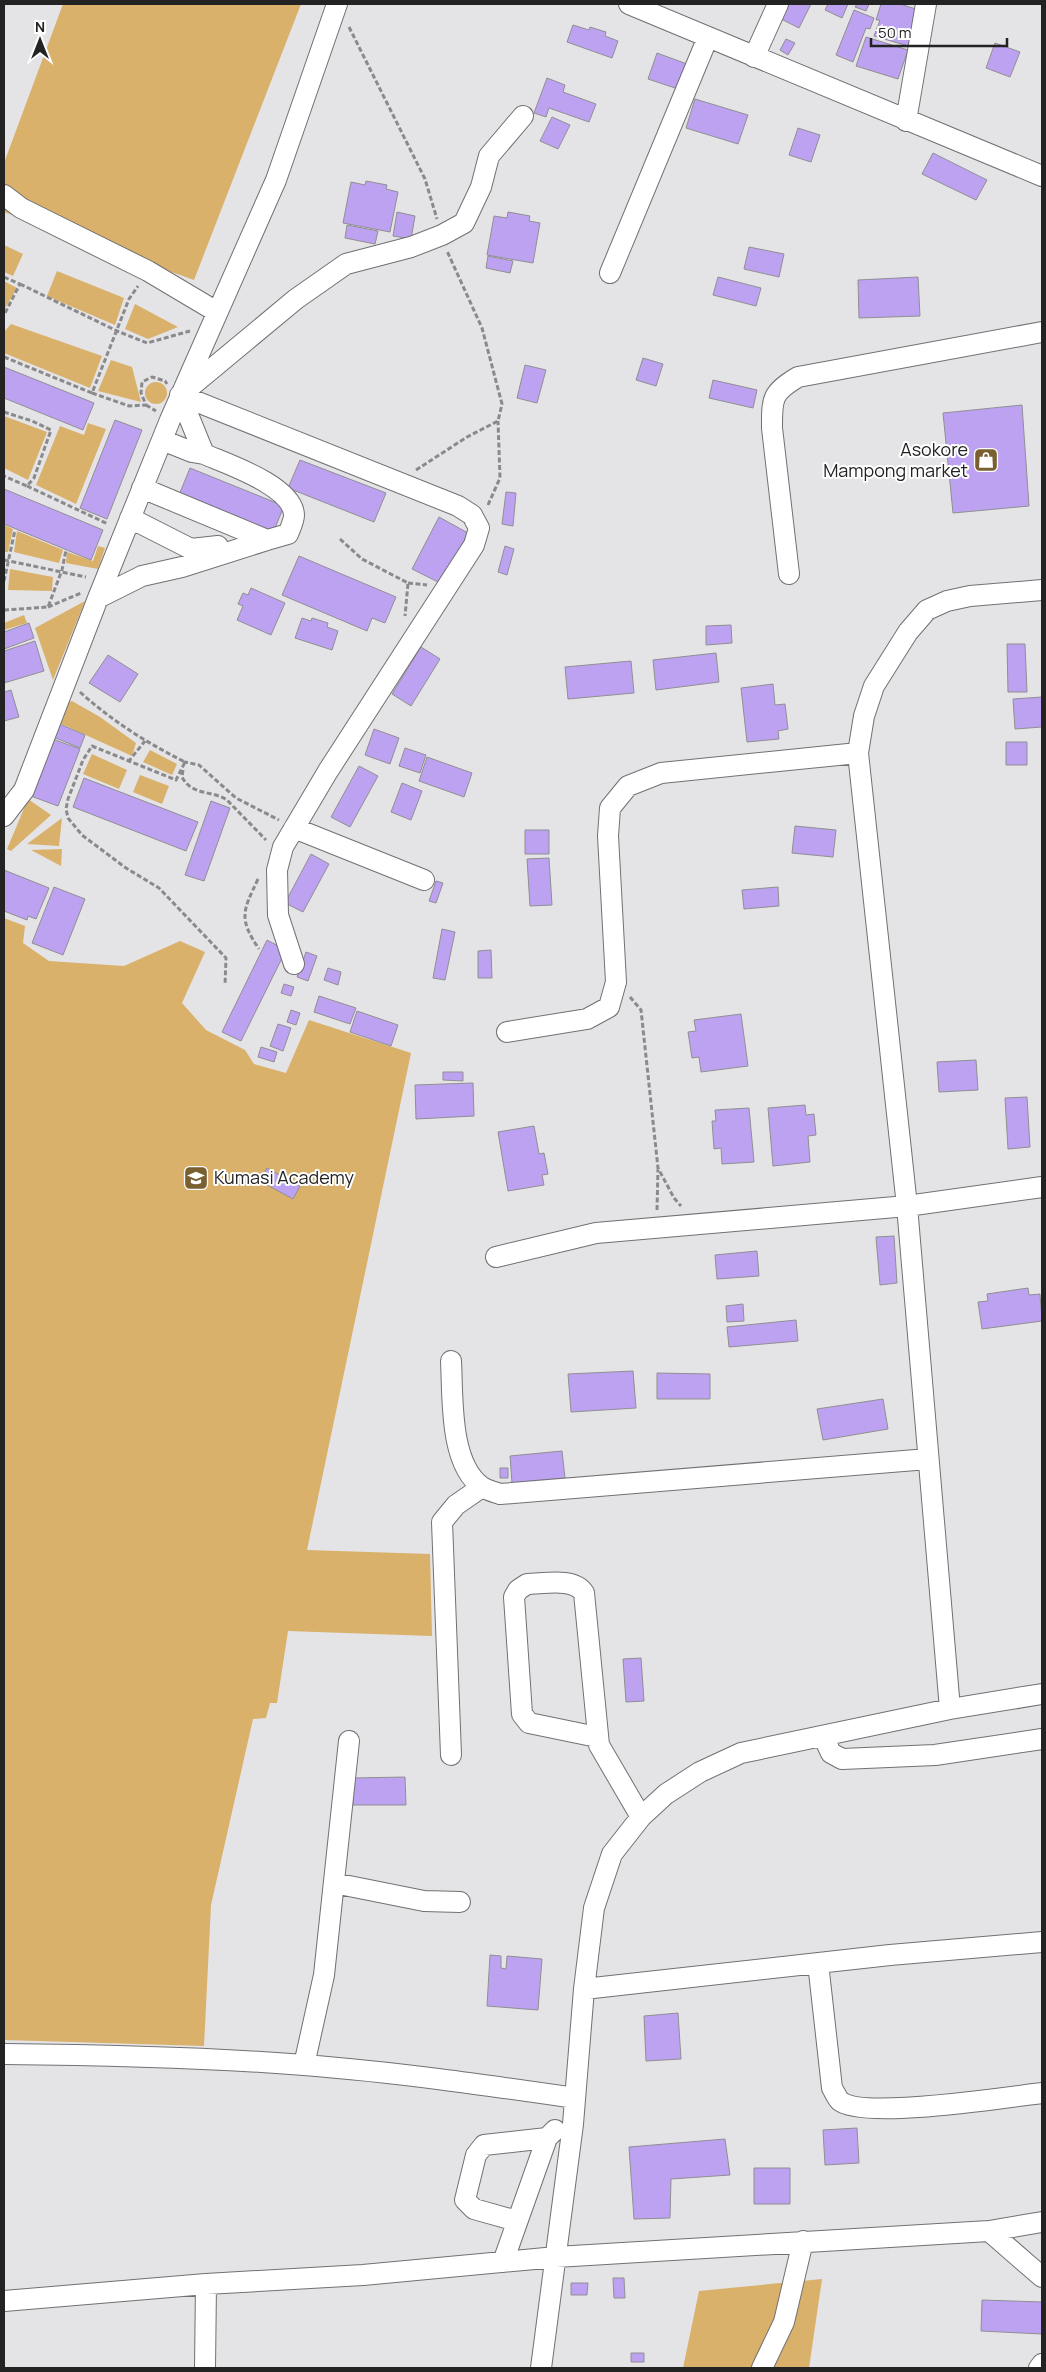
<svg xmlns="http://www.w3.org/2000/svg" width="1046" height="2372" font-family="Manrope,sans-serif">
  <rect width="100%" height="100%" fill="#e4e3e6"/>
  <!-- green -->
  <path fill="#dab16b" d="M63,4H301L194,280L4,212V163Z
    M4,245L23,254L13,276L4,272Z
    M57,271L124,298L115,325L47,296Z
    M4,281L17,288L4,310Z
    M135,304L178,327L148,339L125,329Z
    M11,324L102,356L90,388L4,353V332Z
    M111,360L132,367L141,402L98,391Z
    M145 393a11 11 0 1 1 22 0a11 11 0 1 1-22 0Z
    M4,416L47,432L28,480L4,468Z
    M88,423L106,429L76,504L36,485L60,426L84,435Z
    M4,525L13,529L8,552H4Z
    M17,531L63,550L59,563L14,552Z
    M98,546L105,548L98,569L66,563L67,552L93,561Z
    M10,569L53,577L52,591L8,590Z
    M85,601L53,680L35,628Z
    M24,615L27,623L4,630V623Z
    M72,701L100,717L136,743L132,756L57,722L64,704Z
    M150,750L177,764L172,775L143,762Z
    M92,754L127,770L119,789L83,774Z
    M140,775L169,786L162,804L133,792Z
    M28,799L51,815L11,851L7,849Z
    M62,818L59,846L27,844Z
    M62,849L61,866L31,850Z
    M4,918L25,926L23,943L49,961L124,966L180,941L205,952L182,1003L206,1030L245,1050L254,1064L286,1073L309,1020L411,1053L307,1550L430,1554L432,1636L288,1631L277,1703H270L266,1718L253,1719L211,1905L204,2046L4,2040Z
    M822,2279L809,2368H683L699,2291Z"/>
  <!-- building -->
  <path fill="#bda2f1" stroke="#908f92" d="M789,4H811L799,28L781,19Z
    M828,4H848L842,18L825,10Z
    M857,4H869L866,11L855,7Z
    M881,4H900L919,10L908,46L874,36L880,20H876Z
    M854,10L874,18L870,29L866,28L853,62L836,55Z
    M573,25L589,30L590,27L606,32L605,36L618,41L612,58L567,42Z
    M866,37L908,50L898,79L856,66Z
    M786,39L795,43L788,55L780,50Z
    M995,43L1020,52L1010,77L986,68Z
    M657,53L687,64L678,89L648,79Z
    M547,78L565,85L563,92L596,104L589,122L549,108L546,117L534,113Z
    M695,99L748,115L738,144L686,128Z
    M552,117L570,125L558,149L540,141Z
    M798,128L820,135L811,162L789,155Z
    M933,153L987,180L976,200L922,174Z
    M366,181L387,185L386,189L398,192L390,232L343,223L351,182L365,185Z
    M397,212L415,216L411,239L393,236Z
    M508,212L530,216L529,221L540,223L533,263L487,255L494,216L507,218Z
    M347,225L378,231L375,244L345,238Z
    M749,247L784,254L779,277L744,269Z
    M488,256L513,261L510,273L486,268Z
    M718,277L761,288L756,306L713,295Z
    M918,277L920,316L859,318L858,280Z
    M643,358L663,364L656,386L636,380Z
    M525,365L546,370L537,403L517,398Z
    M4,367L94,403L83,430L4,398Z
    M713,380L757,390L753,408L709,398Z
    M1022,405L1029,506L953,513L943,413Z
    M115,420L142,430L107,519L80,508Z
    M300,460L386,493L374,522L288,488Z
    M190,468L284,506L273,533L179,495Z
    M4,489L103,530L91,560L4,524Z
    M506,492L516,493L513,526L502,524Z
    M439,517L468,533L442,584L412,569Z
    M505,546L514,549L507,575L498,572Z
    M299,556L396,597L385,623L372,618L367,631L282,595Z
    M251,588L285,603L271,635L237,620L243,606L238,604L243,593L248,595Z
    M302,618L311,621L312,618L328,623L327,627L338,631L332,650L295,638Z
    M29,623L34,638L4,649V632Z
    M731,625L732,643L706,645V626Z
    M35,641L44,671L4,683V651Z
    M1007,644H1025L1027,692H1008Z
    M421,647L440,659L411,706L392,694Z
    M716,653L719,682L656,690L653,660Z
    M108,655L138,674L120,702L89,683Z
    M631,661L634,693L568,699L565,667Z
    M773,684L775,705L785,704L788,729L778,731L779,739L747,742L741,688Z
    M11,690L19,717L4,721V692Z
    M1042,697V727L1015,729L1013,699Z
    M57,723L85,735L80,748L51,736Z
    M374,729L399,738L390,764L365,755Z
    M50,738L80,749L58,806L28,795Z
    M1006,742H1027V765H1006Z
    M405,748L426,755L420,773L399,766Z
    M427,757L472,773L464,797L419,781Z
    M359,766L378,776L350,827L331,817Z
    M84,778L198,822L186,851L73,807Z
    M402,783L422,791L411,820L391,812Z
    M211,801L230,808L204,881L185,875Z
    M795,826L836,830L833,857L792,853Z
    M525,830H549V854H525Z
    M311,854L329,864L303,912L285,903Z
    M549,858L552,905L530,906L527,859Z
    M4,870L49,888L36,919L28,916L27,920L4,911Z
    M436,881L443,883L436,903L429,901Z
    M54,887L85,899L63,955L32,943Z
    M778,887L779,906L744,909L742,890Z
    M442,929L455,932L445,980L433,978Z
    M267,940L286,950L241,1041L222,1032Z
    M491,950L492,978H478V951Z
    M306,952L317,956L308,981L297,977Z
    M328,968L341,972L338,985L324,980Z
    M284,984L294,987L291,996L281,993Z
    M319,996L356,1008L350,1024L314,1012Z
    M291,1010L300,1013L296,1025L287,1022Z
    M357,1011L398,1025L391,1046L350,1032Z
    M741,1014L748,1066L701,1072L699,1057L692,1058L688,1032L696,1031L694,1020Z
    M278,1024L291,1028L283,1051L270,1046Z
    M261,1047L277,1052L274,1062L258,1057Z
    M976,1060L978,1090L939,1092L937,1062Z
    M443,1072H463V1081L443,1080Z
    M473,1083L474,1116L416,1119L415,1085Z
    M1027,1097L1030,1147L1008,1149L1005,1098Z
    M805,1105L806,1115L814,1114L816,1135L808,1136L810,1162L773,1166L768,1108Z
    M749,1108L754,1162L722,1164L721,1148L714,1149L712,1121H716L715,1110Z
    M534,1126L539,1154L544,1153L548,1174L542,1175L544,1185L508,1191L498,1132Z
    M267,1168L300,1186L293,1199L260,1181Z
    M894,1236L897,1283L880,1285L876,1237Z
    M757,1251L759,1276L717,1279L715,1255Z
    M1028,1288L1029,1295L1040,1294L1042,1321L982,1329L978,1302L988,1301L987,1294Z
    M743,1304L744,1321L727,1322L726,1306Z
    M796,1320L798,1341L729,1347L727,1327Z
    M633,1371L636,1408L571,1412L568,1374Z
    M657,1373L710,1374V1399H657Z
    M883,1399L888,1429L823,1440L817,1409Z
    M562,1451L565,1478L512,1483L510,1456Z
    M500,1468H508V1478H500Z
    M641,1658L644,1701L626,1702L623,1659Z
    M405,1777L406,1805H353L352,1778Z
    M490,1955L501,1956V1968L506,1969L507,1956L542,1959L538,2010L487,2006Z
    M678,2013L681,2059L646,2061L644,2016Z
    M857,2128L859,2163L825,2165L823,2130Z
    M725,2139L730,2175L671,2179L670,2218L634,2219L629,2147Z
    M754,2168H790V2204H754Z
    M613,2278H624L625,2298H614Z
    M571,2283H588L587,2295H571Z
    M982,2300L1042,2302V2334L981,2331Z
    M631,2353H644V2362H631Z"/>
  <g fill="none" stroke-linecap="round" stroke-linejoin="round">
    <defs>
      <path id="minor" d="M629,4L1042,176
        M754,57L778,4
        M906,121L926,4
        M4,195L21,208L148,271L217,312
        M610,273L708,37
        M184,392L296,299L346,264L411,247L442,235L464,223L481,187L489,156L523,116
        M162,440L192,452L204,454
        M142,488L267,540L288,534C290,529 294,521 294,515C293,486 227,464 204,454L180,395L458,506L472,515L479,528L474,545L328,771L283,847L277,870L278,915L294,964
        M130,518L191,549L218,546
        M789,574L772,428C772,399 771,393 798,377L1042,332
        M98,598L142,576L182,567L267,540
        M4,816L24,790L98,598L170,420L276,180L337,4
        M294,828L424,880
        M507,1032L587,1019L609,1007L616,982L608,836L610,808L628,786L661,773L858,753
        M496,1257L596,1233L907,1206L1042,1187
        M451,1361C453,1397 449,1464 482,1487C487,1490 494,1492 500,1494L928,1459
        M950,1709L907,1206L858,753L864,716L874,686L908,632L927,610L947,601L970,596L1042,590
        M823,1736L831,1753L842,1759L935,1755L1042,1739
        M597,1737L529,1723L522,1714L514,1597L518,1590L527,1584C543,1584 574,1577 584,1593L599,1745L641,1817
        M451,1755L442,1522L456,1505L482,1487
        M334,1883L424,1901L460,1902
        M818,1963L832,2088C834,2091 837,2098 840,2101C864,2120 1007,2097 1042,2093
        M584,1989L890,1955L1042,1942
        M4,2054C104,2055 204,2057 304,2065C395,2072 485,2085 575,2098
        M304,2065L324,1975L349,1741
        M517,2221L474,2209L465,2200L476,2155L484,2145L547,2138
        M989,2231L1042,2277
        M503,2262L547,2138L555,2130
        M4,2301L206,2284L363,2275L556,2257L989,2231L1042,2222
        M205,2368L206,2284
        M541,2368L573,2124L584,1989L594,1908L612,1854L641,1817L666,1794L700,1772L741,1753L950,1709L1042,1694
        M762,2368L784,2322L803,2241
        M1039,2368L1042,2364"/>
    </defs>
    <!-- minor casing -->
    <use href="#minor" stroke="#717073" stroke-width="22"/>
    <!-- path -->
    <path stroke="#8a8a8c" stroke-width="3" stroke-dasharray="5 2.5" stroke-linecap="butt" d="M349,27L425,179L437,219
      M4,277L20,284L4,315
      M20,284L117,331L147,343L190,331
      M4,357L92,393L129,299L138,286
      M92,393L129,406L146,405L141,393L142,382L152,377L165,381L167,384
      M146,405L156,411
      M4,412L32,421L51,430L34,478L27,486L4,476
      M416,470L467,437L498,421L502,404L482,328L447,251
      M27,486L108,524
      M488,505L500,478L498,421
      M340,539L362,559L408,583L405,616
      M4,560L86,577
      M4,581L15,530
      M408,583L427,585
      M48,607L81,593
      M4,610L48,607L62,570L66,550
      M80,692C112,721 147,743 185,762L176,780L92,746L83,760L68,799L66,809L68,818L82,835L126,868L159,888L226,958L225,985
      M128,762L145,741
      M185,764V762L199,765L236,798L279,820
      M183,770L182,777C192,796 212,790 227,800L266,840
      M258,879C243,911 238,918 259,949
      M630,997L641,1010L658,1168L674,1198L681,1206
      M657,1210L658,1168"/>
    <!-- minor -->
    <use href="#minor" stroke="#fff" stroke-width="20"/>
  </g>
  <!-- icons -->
  <defs>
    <symbol id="shop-square" viewBox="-11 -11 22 22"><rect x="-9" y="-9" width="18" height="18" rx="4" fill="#7a5f31" stroke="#fff"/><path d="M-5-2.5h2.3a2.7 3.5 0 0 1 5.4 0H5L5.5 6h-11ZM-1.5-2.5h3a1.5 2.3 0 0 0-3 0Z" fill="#fff"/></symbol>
    <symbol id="school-square" viewBox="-11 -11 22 22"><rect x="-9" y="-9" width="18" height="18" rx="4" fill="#7a5f31" stroke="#fff"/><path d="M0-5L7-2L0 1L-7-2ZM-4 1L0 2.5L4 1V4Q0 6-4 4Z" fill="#fff"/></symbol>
  </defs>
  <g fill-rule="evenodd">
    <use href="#shop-square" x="972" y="446" width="28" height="28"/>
    <use href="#school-square" x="182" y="1164" width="28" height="28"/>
  </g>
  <g text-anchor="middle" stroke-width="4" stroke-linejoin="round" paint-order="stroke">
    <!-- poi labels -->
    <g font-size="18" fill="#232324" stroke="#fff" text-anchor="end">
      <text x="968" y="456">Asokore<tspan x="968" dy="21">Mampong market</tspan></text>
      <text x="214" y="1184" text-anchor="start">Kumasi Academy</text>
    </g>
  </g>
  <!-- border -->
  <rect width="1046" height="2372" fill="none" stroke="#232324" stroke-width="10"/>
  <!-- north arrow -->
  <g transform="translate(40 40)" stroke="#ffffff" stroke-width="4" paint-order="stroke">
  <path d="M0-4L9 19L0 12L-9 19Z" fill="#232324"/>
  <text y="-8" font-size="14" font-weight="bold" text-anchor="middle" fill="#232324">N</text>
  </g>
  <!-- scale -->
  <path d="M871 38v8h136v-8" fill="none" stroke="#232324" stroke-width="2.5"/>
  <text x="878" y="38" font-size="15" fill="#232324" stroke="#ffffff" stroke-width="4" paint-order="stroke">50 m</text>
</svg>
